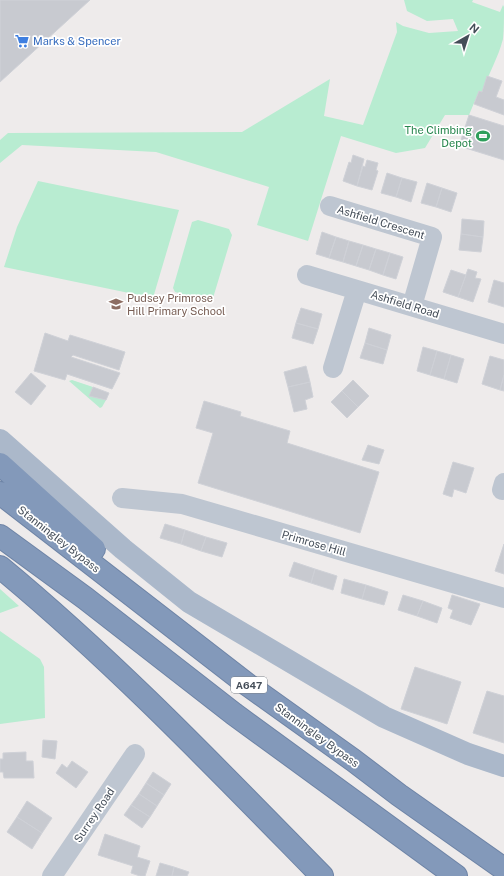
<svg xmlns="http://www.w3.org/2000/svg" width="504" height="876" font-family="'Public Sans',sans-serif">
  <rect width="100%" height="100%" fill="#eeebeb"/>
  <!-- green -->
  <path fill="#b8ecd1" d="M404,0H473L472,2L500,12L503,5L504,7C504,17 504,29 503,39C498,58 489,73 482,92L479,91L469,115H445L425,148L396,153L341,136L308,241L257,225L269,187L156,152L22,145L0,163V140L8,133L242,132L330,79L324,116L363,125L397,32L396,22L403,26L429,33L458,31L453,19L427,21L407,11Z
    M38,181L179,210L153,298L4,267L17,227Z
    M198,220L229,229L232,235L213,298L208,301L175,292L173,288L192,222Z
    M72,380L93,387L89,396L106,400L102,407L100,408L69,381Z
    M0,589L19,606L0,613Z
    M0,631L40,659L44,667L45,718L0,724Z"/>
  <!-- building -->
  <path fill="#c8cad0" stroke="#cfd1d7" d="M0,0H90L0,82Z
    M487,76L502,81L496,97L504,100V115L474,104L479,91L482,92Z
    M469,115L504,126V160L459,146Z
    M353,155L364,159L357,186L343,181L349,162L351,163Z
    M367,160L378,163L376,170L378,171L372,190L357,186L363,166L365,167Z
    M387,173L402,178L396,197L381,193Z
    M402,178L417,182L411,202L396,197Z
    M427,183L442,188L436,207L421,203Z
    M442,188L457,193L451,212L436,207Z
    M462,219L484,221L483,237L461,234Z
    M322,232L336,237L329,258L316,254Z
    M461,234L483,237L481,252L459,250Z
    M336,237L349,241L343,262L329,258Z
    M349,241L363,245L356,266L343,262Z
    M363,245L376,249L369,270L356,266Z
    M376,249L390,253L383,275L369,270Z
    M390,253L403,257L396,279L383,275Z
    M468,269L477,272L475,278L481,279L473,302L458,297Z
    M451,270L466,275L458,297L443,292Z
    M494,280L504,283V307L488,302Z
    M301,308L322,314L318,329L296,323Z
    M296,323L318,329L313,344L292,338Z
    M369,328L391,335L387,350L365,343Z
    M45,333L68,341L70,335L125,352L119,370L73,355L71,357L120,373L112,389L67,374L65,380L34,371Z
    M365,343L387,350L383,364L360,358Z
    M423,347L437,351L430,375L417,371Z
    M437,351L451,355L444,379L430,375Z
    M451,355L464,359L457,383L444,379Z
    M490,356L504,360V375L500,390L482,384Z
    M306,366L310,382L288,387L284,372Z
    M31,373L46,386L31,405L15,392Z
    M504,375V391L500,390Z
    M353,380L369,396L358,407L342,391Z
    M310,382L313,397L305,400L307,409L294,412L288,387Z
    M93,387L109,393L106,400L89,396Z
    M342,391L358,407L347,418L331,402Z
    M204,401L241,412L240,416L290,431L287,443L379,472L360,533L198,483L213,433L196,428Z
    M368,445L384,450L379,464L362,460Z
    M453,462L474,468L466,493L454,489L452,497L443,494Z
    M165,524L185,530L181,544L160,538Z
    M185,530L206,537L201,551L181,544Z
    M206,537L227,543L222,557L201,551Z
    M504,544V574L495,571Z
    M294,562L315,569L311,583L289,576Z
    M315,569L337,576L333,590L311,583Z
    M344,579L366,585L362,599L341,593Z
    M366,585L388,592L384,605L362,599Z
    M403,595L423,601L417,616L398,610Z
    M452,595L480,604L471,625L450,618L453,610L448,608Z
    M423,601L442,608L437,623L417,616Z
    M415,667L461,682L447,724L401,709Z
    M487,691L504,696V743L473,733Z
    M43,740L57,741L55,759L42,757Z
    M26,752V761H33L34,778H4L3,772H0V759H3V753Z
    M72,761L88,772L76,788L56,773L62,764L67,768Z
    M153,772L171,784L164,795L146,783Z
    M146,783L164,795L157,806L139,794Z
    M139,794L157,806L150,817L131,805Z
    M27,801L52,818L42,833L17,817Z
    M131,805L150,817L142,828L124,815Z
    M17,817L42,833L32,849L7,832Z
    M105,834L140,846L137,857L150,861L145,876H140L131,873L133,866L98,855Z
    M160,863L174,867L172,876H156Z
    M174,867L189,872L187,876H172Z"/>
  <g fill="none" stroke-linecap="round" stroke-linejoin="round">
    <defs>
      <path id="highway" d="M0,464L94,549
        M0,493L248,685L353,760L399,795L504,869
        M0,536L85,598L234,714L456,876
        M0,567C115,662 218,770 322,876"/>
    </defs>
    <!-- highway casing -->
    <use href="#highway" stroke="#6e84a6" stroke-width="24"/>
    <!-- minor -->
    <path stroke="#bec6d1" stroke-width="20" d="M330,206L432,237L412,306
      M307,275L504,334
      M333,368L357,290
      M502,490L504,483
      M122,498L182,504L504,598
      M52,876L135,754"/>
    <!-- major -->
    <path stroke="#abb8ca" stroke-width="22" d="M0,440L123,549L189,602L384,717L468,754L504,766"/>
    <!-- highway -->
    <use href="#highway" stroke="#8399ba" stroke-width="22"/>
  </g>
  <!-- icons -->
  <defs>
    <symbol id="supermarket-bare" viewBox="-9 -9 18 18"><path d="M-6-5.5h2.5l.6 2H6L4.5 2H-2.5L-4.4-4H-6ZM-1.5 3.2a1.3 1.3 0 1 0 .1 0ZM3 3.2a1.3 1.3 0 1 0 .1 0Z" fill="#3f7fe0" stroke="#fff" stroke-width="2.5" paint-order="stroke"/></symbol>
    <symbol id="stadium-bare" viewBox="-9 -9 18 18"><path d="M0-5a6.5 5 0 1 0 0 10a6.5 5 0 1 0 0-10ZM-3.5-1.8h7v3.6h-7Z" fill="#2e9e5b" stroke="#fff" stroke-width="2.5" paint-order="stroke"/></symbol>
    <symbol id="school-bare" viewBox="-9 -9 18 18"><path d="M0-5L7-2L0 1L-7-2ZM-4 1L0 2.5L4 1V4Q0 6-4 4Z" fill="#8d6e63" stroke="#fff" stroke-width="2.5" paint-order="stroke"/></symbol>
  </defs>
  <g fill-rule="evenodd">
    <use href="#supermarket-bare" x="12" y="31" width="20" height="20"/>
    <use href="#stadium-bare" x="473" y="126" width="20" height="20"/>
    <use href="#school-bare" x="106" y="294" width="20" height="20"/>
  </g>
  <g text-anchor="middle" stroke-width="3.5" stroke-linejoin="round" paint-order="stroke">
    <!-- shield labels -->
    <rect fill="#fff" stroke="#7c828a" stroke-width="1" x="231" y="677" width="36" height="16" rx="3"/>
    <g font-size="10" font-weight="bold" fill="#444d58">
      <text x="249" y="689">A647</text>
    </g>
    <!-- shop labels -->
    <g font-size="11" fill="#366cbe" stroke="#fff" text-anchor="start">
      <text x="33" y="45">Marks &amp; Spencer</text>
    </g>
    <!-- leisure labels -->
    <g font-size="11" fill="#27864d" stroke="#fff" text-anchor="end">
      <text x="472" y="134">The Climbing<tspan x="472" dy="13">Depot</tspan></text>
    </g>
    <!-- street labels -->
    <g font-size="11" fill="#444d58" stroke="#fff">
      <text transform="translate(381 222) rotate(17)" y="4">Ashfield Crescent</text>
      <text transform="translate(405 304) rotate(17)" y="4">Ashfield Road</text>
      <text transform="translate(59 539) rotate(38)" y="4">Stanningley Bypass</text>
      <text transform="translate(314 543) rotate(16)" y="4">Primrose Hill</text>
      <text transform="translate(317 735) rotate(36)" y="4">Stanningley Bypass</text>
      <text transform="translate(94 815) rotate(-56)" y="4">Surrey Road</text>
    </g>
    <!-- education labels -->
    <g font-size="11" fill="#785e54" stroke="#fff" text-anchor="start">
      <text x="127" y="302">Pudsey Primrose<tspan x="127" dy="13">Hill Primary School</tspan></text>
    </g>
  </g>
  <!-- north arrow -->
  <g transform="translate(468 36) rotate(39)" stroke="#ffffff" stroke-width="3" paint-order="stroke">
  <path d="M0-3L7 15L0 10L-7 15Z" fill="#444d58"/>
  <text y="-6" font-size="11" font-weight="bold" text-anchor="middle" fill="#444d58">N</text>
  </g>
</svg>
